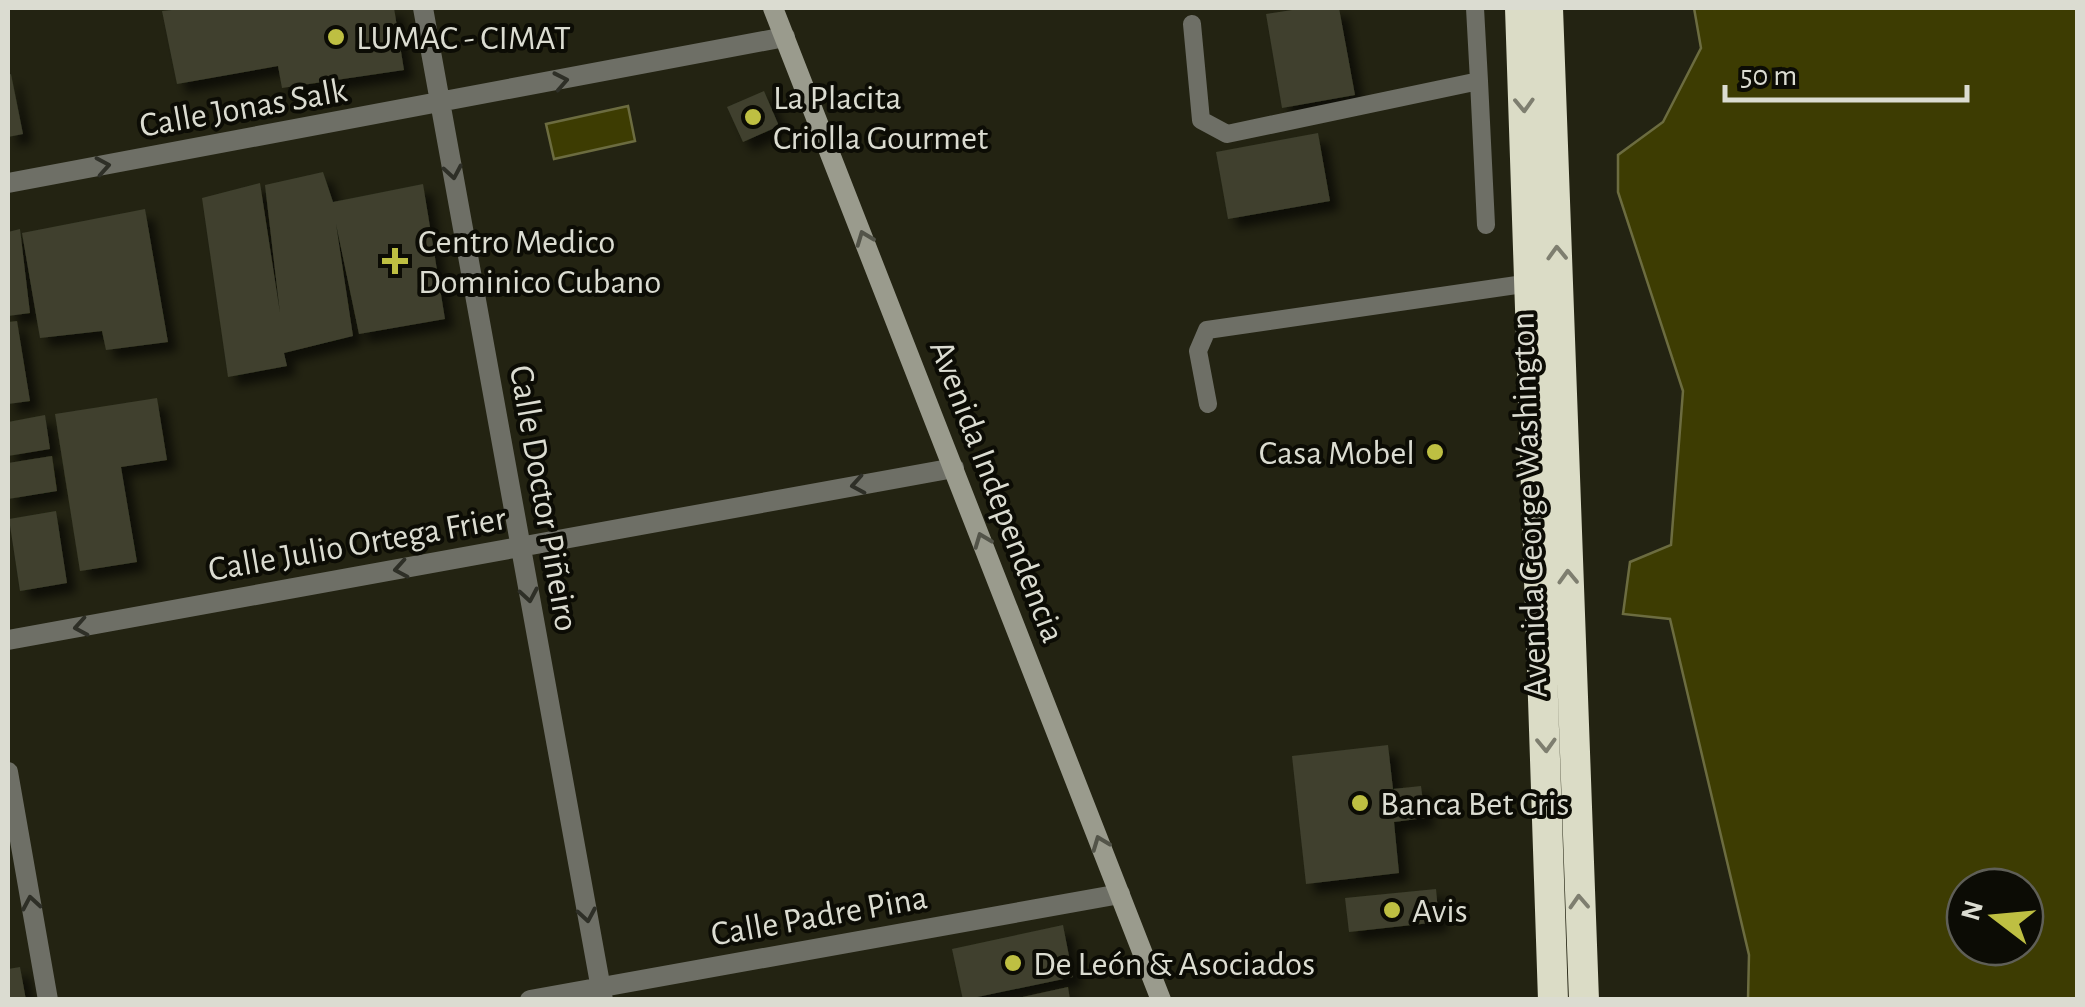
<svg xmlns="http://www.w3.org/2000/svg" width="2085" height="1007" font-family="'Alegreya Sans',sans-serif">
  <defs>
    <filter id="shadow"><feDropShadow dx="9" dy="9" stdDeviation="5" flood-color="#0009"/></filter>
  </defs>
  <rect width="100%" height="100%" fill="#232312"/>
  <!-- water -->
  <path fill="#3d3c02" stroke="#6c6c40" stroke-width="2.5" fill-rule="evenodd" d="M1694,8H2077V999H1748L1749,955L1670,619L1623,614L1630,562L1671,545L1683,391L1618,192V155L1663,122L1701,48ZM1965,887H2025V947H1965Z
    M628,106L635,141L554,159L546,124Z"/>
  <!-- building -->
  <path fill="#3f402e" filter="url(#shadow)" d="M191,8H394L404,70L282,88L278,66L177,84L162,11Z
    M1305,8H1339L1355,95L1282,108L1266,14Z
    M11,74L23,134L8,137V75Z
    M764,91L779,126L743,142L727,107Z
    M1318,133L1330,201L1228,219L1216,152Z
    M323,172L333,202L423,184L445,319L359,334L336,224L353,336L284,353L287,366L228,377L202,198L260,183L280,313L265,185Z
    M145,209L168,342L106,350L102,331L40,338L22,233Z
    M20,229L30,313L8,316V232Z
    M17,321L30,401L8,404V322Z
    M157,398L167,460L121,467L137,562L80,571L55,414Z
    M45,415L50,449L8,456V422Z
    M52,456L57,491L8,499V463Z
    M56,511L67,583L20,591L9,519Z
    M1388,745L1393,789L1421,786L1425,818L1394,822L1399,873L1306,884L1292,756Z
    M1436,889L1439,922L1349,932L1345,898Z
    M1063,925L1073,977L963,1000L952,949Z
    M20,967L26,1000H8V969Z
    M1068,987L1070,1000H1018V998Z"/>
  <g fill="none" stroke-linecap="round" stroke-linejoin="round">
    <!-- lane -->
    <path stroke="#6e6f66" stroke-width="18" d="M1192,24L1201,120L1227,134L1479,81L1475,8
      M1479,81L1486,225
      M1208,404L1198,351L1207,330L1530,283"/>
    <!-- street -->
    <path stroke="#6e6f66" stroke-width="20" d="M423,8L603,1000
      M8,183L785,37
      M8,640L954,468
      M8,772L48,1000
      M530,1000L1120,894"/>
    <!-- secondary -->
    <path stroke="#9a9b8d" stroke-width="20" d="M773,8L1161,1000"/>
    <!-- highway -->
    <path stroke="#dbdcc6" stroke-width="30" d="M1520,8L1553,1000
      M1548,8L1584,1000"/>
  </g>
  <!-- one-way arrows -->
  <defs><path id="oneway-chevron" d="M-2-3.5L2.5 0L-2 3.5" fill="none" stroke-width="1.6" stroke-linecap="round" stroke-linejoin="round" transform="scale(2.5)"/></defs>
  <g stroke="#2e2f27">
    <use href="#oneway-chevron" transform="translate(561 81) rotate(-11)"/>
    <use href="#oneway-chevron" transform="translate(103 166) rotate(-10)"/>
    <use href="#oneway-chevron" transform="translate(453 172) rotate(80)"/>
    <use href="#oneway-chevron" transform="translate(858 485) rotate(170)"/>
    <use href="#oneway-chevron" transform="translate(401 569) rotate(170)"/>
    <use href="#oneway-chevron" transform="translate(529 595) rotate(80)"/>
    <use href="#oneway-chevron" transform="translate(81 627) rotate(170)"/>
    <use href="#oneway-chevron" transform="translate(31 903) rotate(-100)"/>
    <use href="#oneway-chevron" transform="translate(587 915) rotate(80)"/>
  </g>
  <g stroke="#7e7e6f">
    <use href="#oneway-chevron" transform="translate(1524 105) rotate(88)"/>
    <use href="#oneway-chevron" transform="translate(1557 253) rotate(-92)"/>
    <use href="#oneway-chevron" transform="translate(1568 577) rotate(-92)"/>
    <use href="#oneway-chevron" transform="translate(1546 745) rotate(88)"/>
    <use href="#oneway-chevron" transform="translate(1579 902) rotate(-93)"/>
  </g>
  <g stroke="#535449">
    <use href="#oneway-chevron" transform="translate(864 238) rotate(-111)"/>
    <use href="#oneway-chevron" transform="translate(982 540) rotate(-111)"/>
    <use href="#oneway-chevron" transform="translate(1100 843) rotate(-111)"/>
  </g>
  <!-- markers -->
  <g fill="#bebf42" stroke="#0c0c05" stroke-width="4">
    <circle cx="336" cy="37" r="10"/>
    <circle cx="753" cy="117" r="10"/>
    <path d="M390 246h10v10h10v10h-10v10h-10v-10h-10v-10h10z"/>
    <circle cx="1435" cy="452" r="10"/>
    <circle cx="1360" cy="803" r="10"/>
    <circle cx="1392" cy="910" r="10"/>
    <circle cx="1013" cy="963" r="10"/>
  </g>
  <g text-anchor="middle" stroke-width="8" stroke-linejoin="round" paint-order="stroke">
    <!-- poi labels -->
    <g font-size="35" fill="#dbdcd1" stroke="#0c0c05" text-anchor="start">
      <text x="356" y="49">LUMAC - CIMAT</text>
      <text x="773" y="109">La Placita<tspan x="773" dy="40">Criolla Gourmet</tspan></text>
      <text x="418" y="253">Centro Medico<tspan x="418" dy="40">Dominico Cubano</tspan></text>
      <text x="1415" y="464" text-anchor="end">Casa Mobel</text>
      <text x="1380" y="815">Banca Bet Cris</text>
      <text x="1412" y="922">Avis</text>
      <text x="1033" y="975">De León &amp; Asociados</text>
    </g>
    <!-- street labels -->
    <g font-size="35" fill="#dbdcd1" stroke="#0c0c05">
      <text transform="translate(243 107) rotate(-10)" y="12">Calle Jonas Salk</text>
      <text transform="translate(998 491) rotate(69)" y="12">Avenida Independencia</text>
      <text transform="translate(545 498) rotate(80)" y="12">Calle Doctor Piñeiro</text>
      <text transform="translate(1528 505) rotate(-92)" y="12">Avenida George Washington</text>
      <text transform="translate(357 543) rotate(-10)" y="12">Calle Julio Ortega Frier</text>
      <text transform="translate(819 915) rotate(-10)" y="12">Calle Padre Pina</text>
    </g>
  </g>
  <!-- border -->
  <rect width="2085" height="1007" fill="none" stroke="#dbdcd1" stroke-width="20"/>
  <!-- north arrow -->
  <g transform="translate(1995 917) rotate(286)"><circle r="48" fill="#0c0c05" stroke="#5f5f57" stroke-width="2.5"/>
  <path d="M0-8L18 38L0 25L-18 38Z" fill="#bebf42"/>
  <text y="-15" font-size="28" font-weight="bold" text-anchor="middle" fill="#dbdcd1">N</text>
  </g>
  <!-- scale -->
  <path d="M1725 85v15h242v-15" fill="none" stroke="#dbdcd1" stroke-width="5"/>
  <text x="1740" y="85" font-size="30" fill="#dbdcd1" stroke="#0c0c05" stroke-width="8" paint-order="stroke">50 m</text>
</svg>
